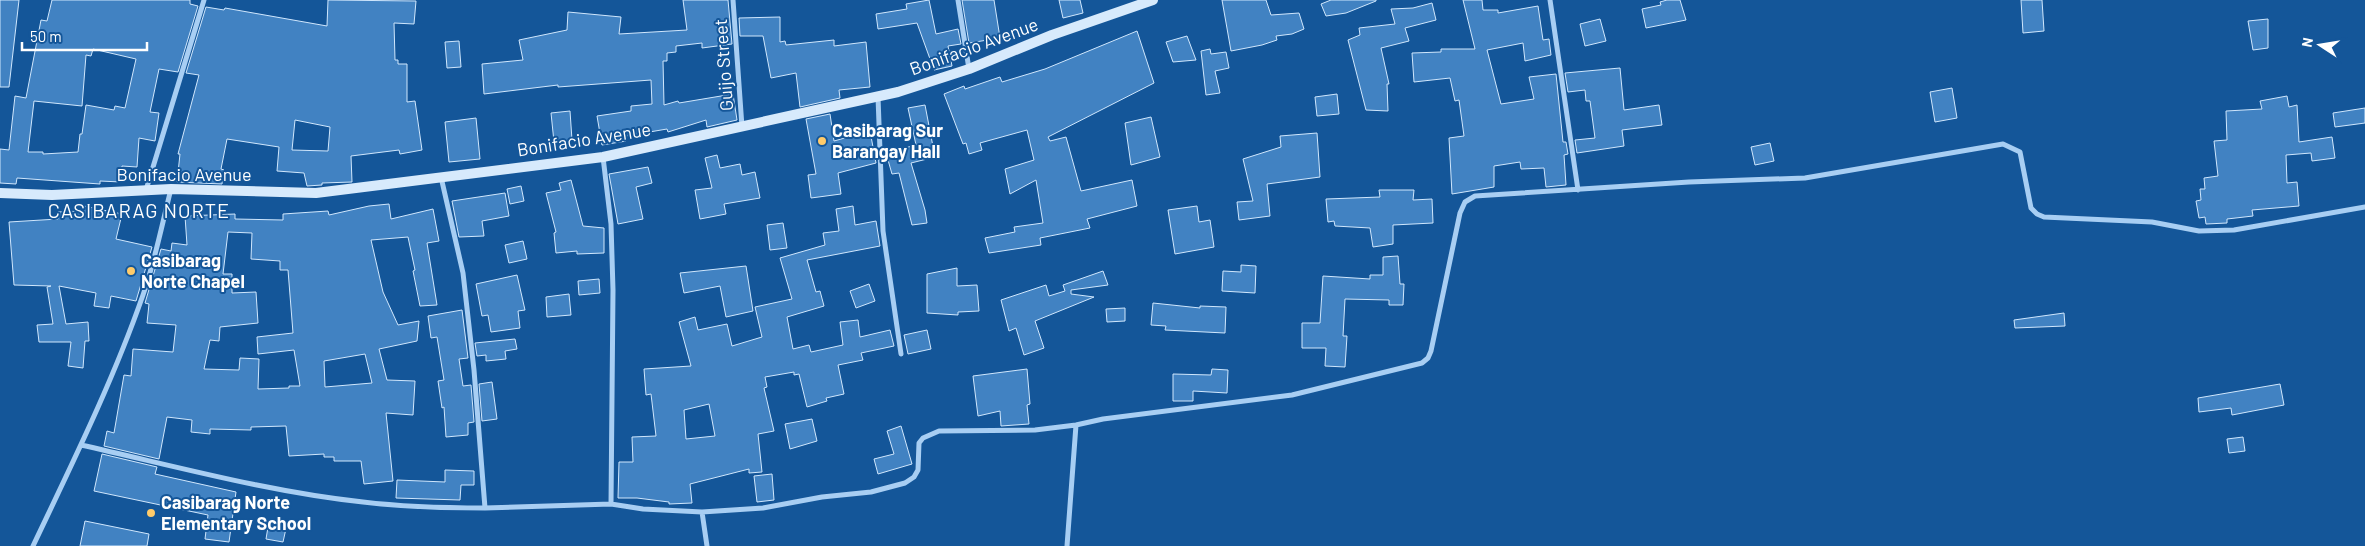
<svg xmlns="http://www.w3.org/2000/svg" width="2365" height="546" font-family="Barlow,sans-serif">
  <rect width="100%" height="100%" fill="#145699"/>
  <!-- building -->
  <path fill="#4182c2" stroke="#d0e7fd" fill-rule="evenodd" d="M0,0H19L9,87H0Z
    M52,0H190V4L198,6L178,72L159,69L150,112L159,113L155,141L139,138L137,167L122,166L121,182L100,181V184L17,178L16,184L0,183V149L9,150L15,96L26,98L41,20L47,21ZM93,49L136,59L125,108L115,106L114,110L86,105L82,134H80L78,152L43,154V152H28L34,101L82,106L86,55L91,56Z
    M328,0L416,1L414,24L394,23L395,60H398V64H407V102L415,101L422,150L400,154L399,150L351,156L352,182L322,183V185L307,186L304,173L277,171L279,147L227,139L221,169L224,170L222,184L177,182L180,154H178L199,75L186,73L206,7L224,10L225,8L327,26ZM295,120L330,127L328,151L292,150Z
    M683,0H728L732,44L702,48V43L676,46V52L667,53V61H663L664,105L678,101L679,103L733,94L737,120L707,127L706,120L668,132L667,129L626,136V141L602,145L597,116L631,111V106L652,104L651,80L558,87V85L484,94L482,64L523,60L519,40L567,30L568,12L621,17L619,34L687,30Z
    M929,0L936,34L958,29L961,44L948,46L952,66L934,70L917,23L878,29L876,14L907,9L906,4Z
    M962,0H994L1000,38L969,43Z
    M1059,0H1080L1083,13L1063,18Z
    M1222,0H1266L1271,15L1299,13L1304,29L1292,34L1276,36L1277,40L1262,45L1231,51Z
    M1331,0H1376V1L1346,13L1326,16L1321,4Z
    M1463,0H1482L1483,10H1498V13L1538,6L1543,40L1549,39L1551,55L1525,61L1523,43L1487,50L1501,104L1534,99L1529,77L1556,74L1563,142H1566L1568,154L1564,155L1566,185L1546,187L1544,168L1521,169L1520,162L1494,166V187L1452,194L1449,138L1464,136L1459,100L1455,101L1450,78L1414,82L1412,53L1441,52V49H1475Z
    M1667,0H1680L1686,20L1646,28L1642,9L1661,5L1660,2Z
    M2021,0H2042L2044,31L2023,33Z
    M1432,3L1436,20L1405,28L1409,41L1381,48L1389,84H1387L1388,111L1366,110L1348,40L1360,35L1359,28L1395,24L1391,9L1413,8Z
    M780,17V42L785,41L786,45L834,40V46L866,42L870,87L839,90L840,98L800,107L796,73L771,78L763,36H740L739,18Z
    M1600,19L1606,41L1585,46L1580,24Z
    M2268,19V48L2253,50L2248,21Z
    M1137,31L1154,83L1048,137L1050,141L1066,137L1081,191L1132,180L1137,206L1087,219L1090,228L1040,238L1041,245L989,253L985,238L1015,232L1014,227L1043,223L1036,180L1010,194L1005,169L1034,160L1027,130L980,143L982,150L969,154L966,143L963,144L944,94L964,86L965,89L1000,77L1002,82L1045,69Z
    M1187,36L1196,60L1173,62L1166,42Z
    M459,41L461,67L447,68L445,42Z
    M1210,49L1211,54L1226,52L1229,68L1215,71L1220,93L1206,95L1201,51Z
    M1620,68L1624,110L1659,105L1662,125L1622,130L1624,146L1577,153L1575,140L1595,138L1590,101H1586L1585,90L1568,92L1565,73Z
    M1952,88L1957,118L1935,122L1930,92Z
    M1337,94L1339,114L1317,116L1315,97Z
    M2287,96L2289,107L2297,105L2299,142L2332,137L2335,158L2312,161L2311,153L2286,155L2287,183L2297,182L2299,206L2252,210L2253,216L2227,219V223L2206,224L2205,217L2199,218L2196,201L2201,200L2200,189H2205L2204,178L2218,176L2214,141L2227,140L2226,111L2262,109L2260,101Z
    M925,105L935,157L911,163L925,210L927,223L912,225L899,173L892,174L886,153L916,145L908,108Z
    M2365,108V123L2335,127L2333,113Z
    M570,111L572,140L554,142L551,113Z
    M830,114L834,141L870,131L876,163L838,173L841,194L811,198L808,175L816,174L806,119Z
    M1151,117L1160,157L1131,165L1125,123Z
    M476,118L480,159L449,162L445,122Z
    M1317,133L1320,177L1267,184L1270,216L1239,220L1237,202L1253,201L1243,159L1281,147L1280,136Z
    M1770,143L1774,161L1755,165L1751,147Z
    M717,155L720,168L740,164L742,175L755,172L760,198L724,204L726,214L700,219L695,190L712,188L705,158Z
    M648,167L652,183L636,187L643,219L618,224L609,174Z
    M571,180L583,226L604,228V253L577,254V251L556,253L554,233L556,232L546,193L561,190L559,183Z
    M521,186L524,201L510,204L507,189Z
    M1379,190H1414L1413,200L1432,199L1433,223L1393,225V244L1373,247L1370,228L1335,226L1334,221L1328,222L1326,199L1380,197Z
    M505,193L509,216L482,221L484,236L459,237L452,201Z
    M389,204L391,219L433,209L439,241L427,243L437,305L420,306L413,271L415,270L408,237L371,240L383,292L398,325L419,321L417,341L379,349L387,380L415,381L413,415L386,413L393,481L364,484L361,461H334V457H324V454L289,456L286,426L251,427V430L210,429V434L191,432L192,420L167,417L159,459L104,446L107,431L114,433L124,375L131,376L133,349L173,352L176,325L147,323L149,304L145,303L161,249L171,251L172,243L187,245L185,216L235,214V219L283,220V214L328,211L329,215L369,206ZM228,232L252,233L251,259L280,261V270H288L293,333L257,337L258,354L294,350L300,386H289V388L258,389L259,359L240,358L239,370L204,369L210,340L219,341L220,327L258,323L256,292L232,293V274H223ZM365,354L372,383L325,387L324,361Z
    M84,206L122,214L116,239L152,247L136,301L111,296L109,308L94,306L96,293L59,286L66,324L88,322L89,341H85L83,368L68,366L71,342H39L37,325L53,324L47,287L51,286L14,285L9,222L58,219V212L82,211Z
    M853,206L855,225L876,221L880,246L807,260L816,292L820,291L824,306L787,317L793,349L809,345L811,352L843,345L840,322L858,320L860,337L890,330L894,346L861,353L863,360L838,365L844,394L826,398L827,401L807,407L799,374L794,375V372L765,377L767,387L764,388L774,431L758,434L762,472L749,473V469L690,484L692,503L669,504V502L637,498H618L619,462H633L632,437L656,436L651,394L646,395L644,369L691,366L679,322L695,317L698,330L727,324L732,346L762,337L755,307L792,299L780,258L825,245L823,233L839,231L836,209ZM709,404L715,436L686,439L684,410Z
    M1197,206L1199,222L1210,220L1214,247L1175,254L1168,210Z
    M783,223L787,248L770,250L767,225Z
    M523,241L527,259L509,263L505,245Z
    M1398,256L1400,284H1404L1403,305H1389V300L1345,299L1343,336H1347L1345,367L1325,366L1326,348H1302V323H1320L1323,276L1370,279V275H1383V257Z
    M1241,265L1256,266L1255,293L1222,291L1223,271L1241,272Z
    M746,266L753,311L726,317L720,286L684,293L680,273Z
    M957,268V286L977,285L979,311L958,312V315L927,313V274Z
    M1103,271L1108,285L1071,290V294L1094,297L1035,321L1044,348L1024,355L1016,328L1009,331L1001,300L1046,285L1049,296L1065,291L1063,285Z
    M517,275L525,310L518,311L520,328L491,332L488,315L482,316L476,284Z
    M599,279L600,293L579,295L578,281Z
    M869,284L875,301L856,308L850,291Z
    M569,294L571,315L547,317L546,297Z
    M1153,303L1200,308V306L1226,307L1225,333L1165,330L1166,326L1151,325Z
    M1125,308V321L1107,322L1106,309Z
    M462,310L468,358L459,359L463,386L471,385L474,422L468,423V435L446,437L444,407L442,408L438,381L444,380L437,337L431,338L428,316Z
    M2064,313L2065,326L2015,328L2014,320Z
    M927,330L931,349L908,354L904,335Z
    M515,339L517,349L505,351L506,359L486,361V355L477,356L475,343Z
    M1027,369L1030,404L1027,405L1029,424L1001,426L1000,411L978,416L973,376Z
    M1212,369L1228,370L1227,393L1193,391V401H1173V374L1211,375Z
    M492,382L497,419L482,421L479,384Z
    M2280,384L2284,405L2232,415L2231,408L2199,412L2198,398Z
    M812,419L817,441L790,449L785,424Z
    M901,426L912,464L878,474L874,459L894,454L887,431Z
    M2243,437L2245,451L2229,453L2227,439Z
    M102,454L157,467L155,474L236,492L229,542L205,539L208,515L94,491Z
    M445,470L474,471V485H461L460,500L396,498L397,480L445,482Z
    M772,474L774,500L757,502L754,476Z
    M85,521L149,534L147,546H80Z
    M269,521L287,524L283,542L266,539Z"/>
  <g fill="none" stroke-linecap="round" stroke-linejoin="round">
    <!-- street -->
    <path stroke="#a8cef3" stroke-width="5" d="M733,0L742,127
      M958,0L969,69
      M1550,0L1578,190
      M878,97L883,231L901,354
      M603,157L611,224L613,290L611,504
      M441,177L463,273L474,370L485,508L611,504L643,509L702,512L707,546
      M146,190L204,0
      M81,445C175,466 269,492 363,502C404,507 444,508 485,508
      M702,512L763,508L822,497L871,492L905,483L914,477L918,470L919,443L923,438L939,431L1035,430L1076,425L1103,419L1292,395L1422,363L1428,358L1431,351L1460,213L1465,202L1475,196L1689,182L1805,178L2003,144L2020,152L2031,208L2037,214L2044,217L2152,222L2199,231L2234,230L2365,207
      M33,546C72,464 113,381 143,295C155,261 162,224 171,189
      M1067,546L1076,425"/>
    <!-- secondary -->
    <path stroke="#d7eafc" stroke-width="10" d="M0,193L52,195L171,189L316,193L603,157L898,92L969,69L1052,35L1153,0"/>
  </g>
  <!-- markers -->
  <g fill="#ffcb6a" stroke="#145699" stroke-width="2">
    <circle cx="822" cy="141" r="5"/>
    <circle cx="131" cy="271" r="5"/>
    <circle cx="151" cy="513" r="5"/>
  </g>
  <g text-anchor="middle" stroke-width="4" stroke-linejoin="round" paint-order="stroke">
    <!-- street labels -->
    <g font-size="18" fill="#fff" stroke="#145699">
      <text transform="translate(974 47) rotate(-20)" y="6">Bonifacio Avenue</text>
      <text transform="translate(724 65) rotate(-94)" y="6">Guijo Street</text>
      <text transform="translate(584 140) rotate(-9)" y="6">Bonifacio Avenue</text>
      <text x="184" y="181">Bonifacio Avenue</text>
    </g>
    <!-- poi labels -->
    <g font-size="18" font-weight="bold" fill="#fff" stroke="#145699" text-anchor="start">
      <text x="832" y="137">Casibarag Sur<tspan x="832" dy="21">Barangay Hall</tspan></text>
      <text x="141" y="267">Casibarag<tspan x="141" dy="21">Norte Chapel</tspan></text>
      <text x="161" y="509">Casibarag Norte<tspan x="161" dy="21">Elementary School</tspan></text>
    </g>
    <!-- quarter labels -->
    <g font-size="20" letter-spacing="1" fill="#fff" stroke="#145699">
      <text x="139" y="218">CASIBARAG NORTE</text>
    </g>
  </g>
  <!-- north arrow -->
  <g transform="translate(2320 45) rotate(282)" stroke="#145699" stroke-width="4" paint-order="stroke">
  <path d="M0-4L9 19L0 12L-9 19Z" fill="#ffffff"/>
  <text y="-8" font-size="14" font-weight="bold" text-anchor="middle" fill="#ffffff">N</text>
  </g>
  <!-- scale -->
  <path d="M22 42v8h125v-8" fill="none" stroke="#ffffff" stroke-width="2.5"/>
  <text x="30" y="42" font-size="15" fill="#ffffff" stroke="#145699" stroke-width="4" paint-order="stroke">50 m</text>
</svg>
